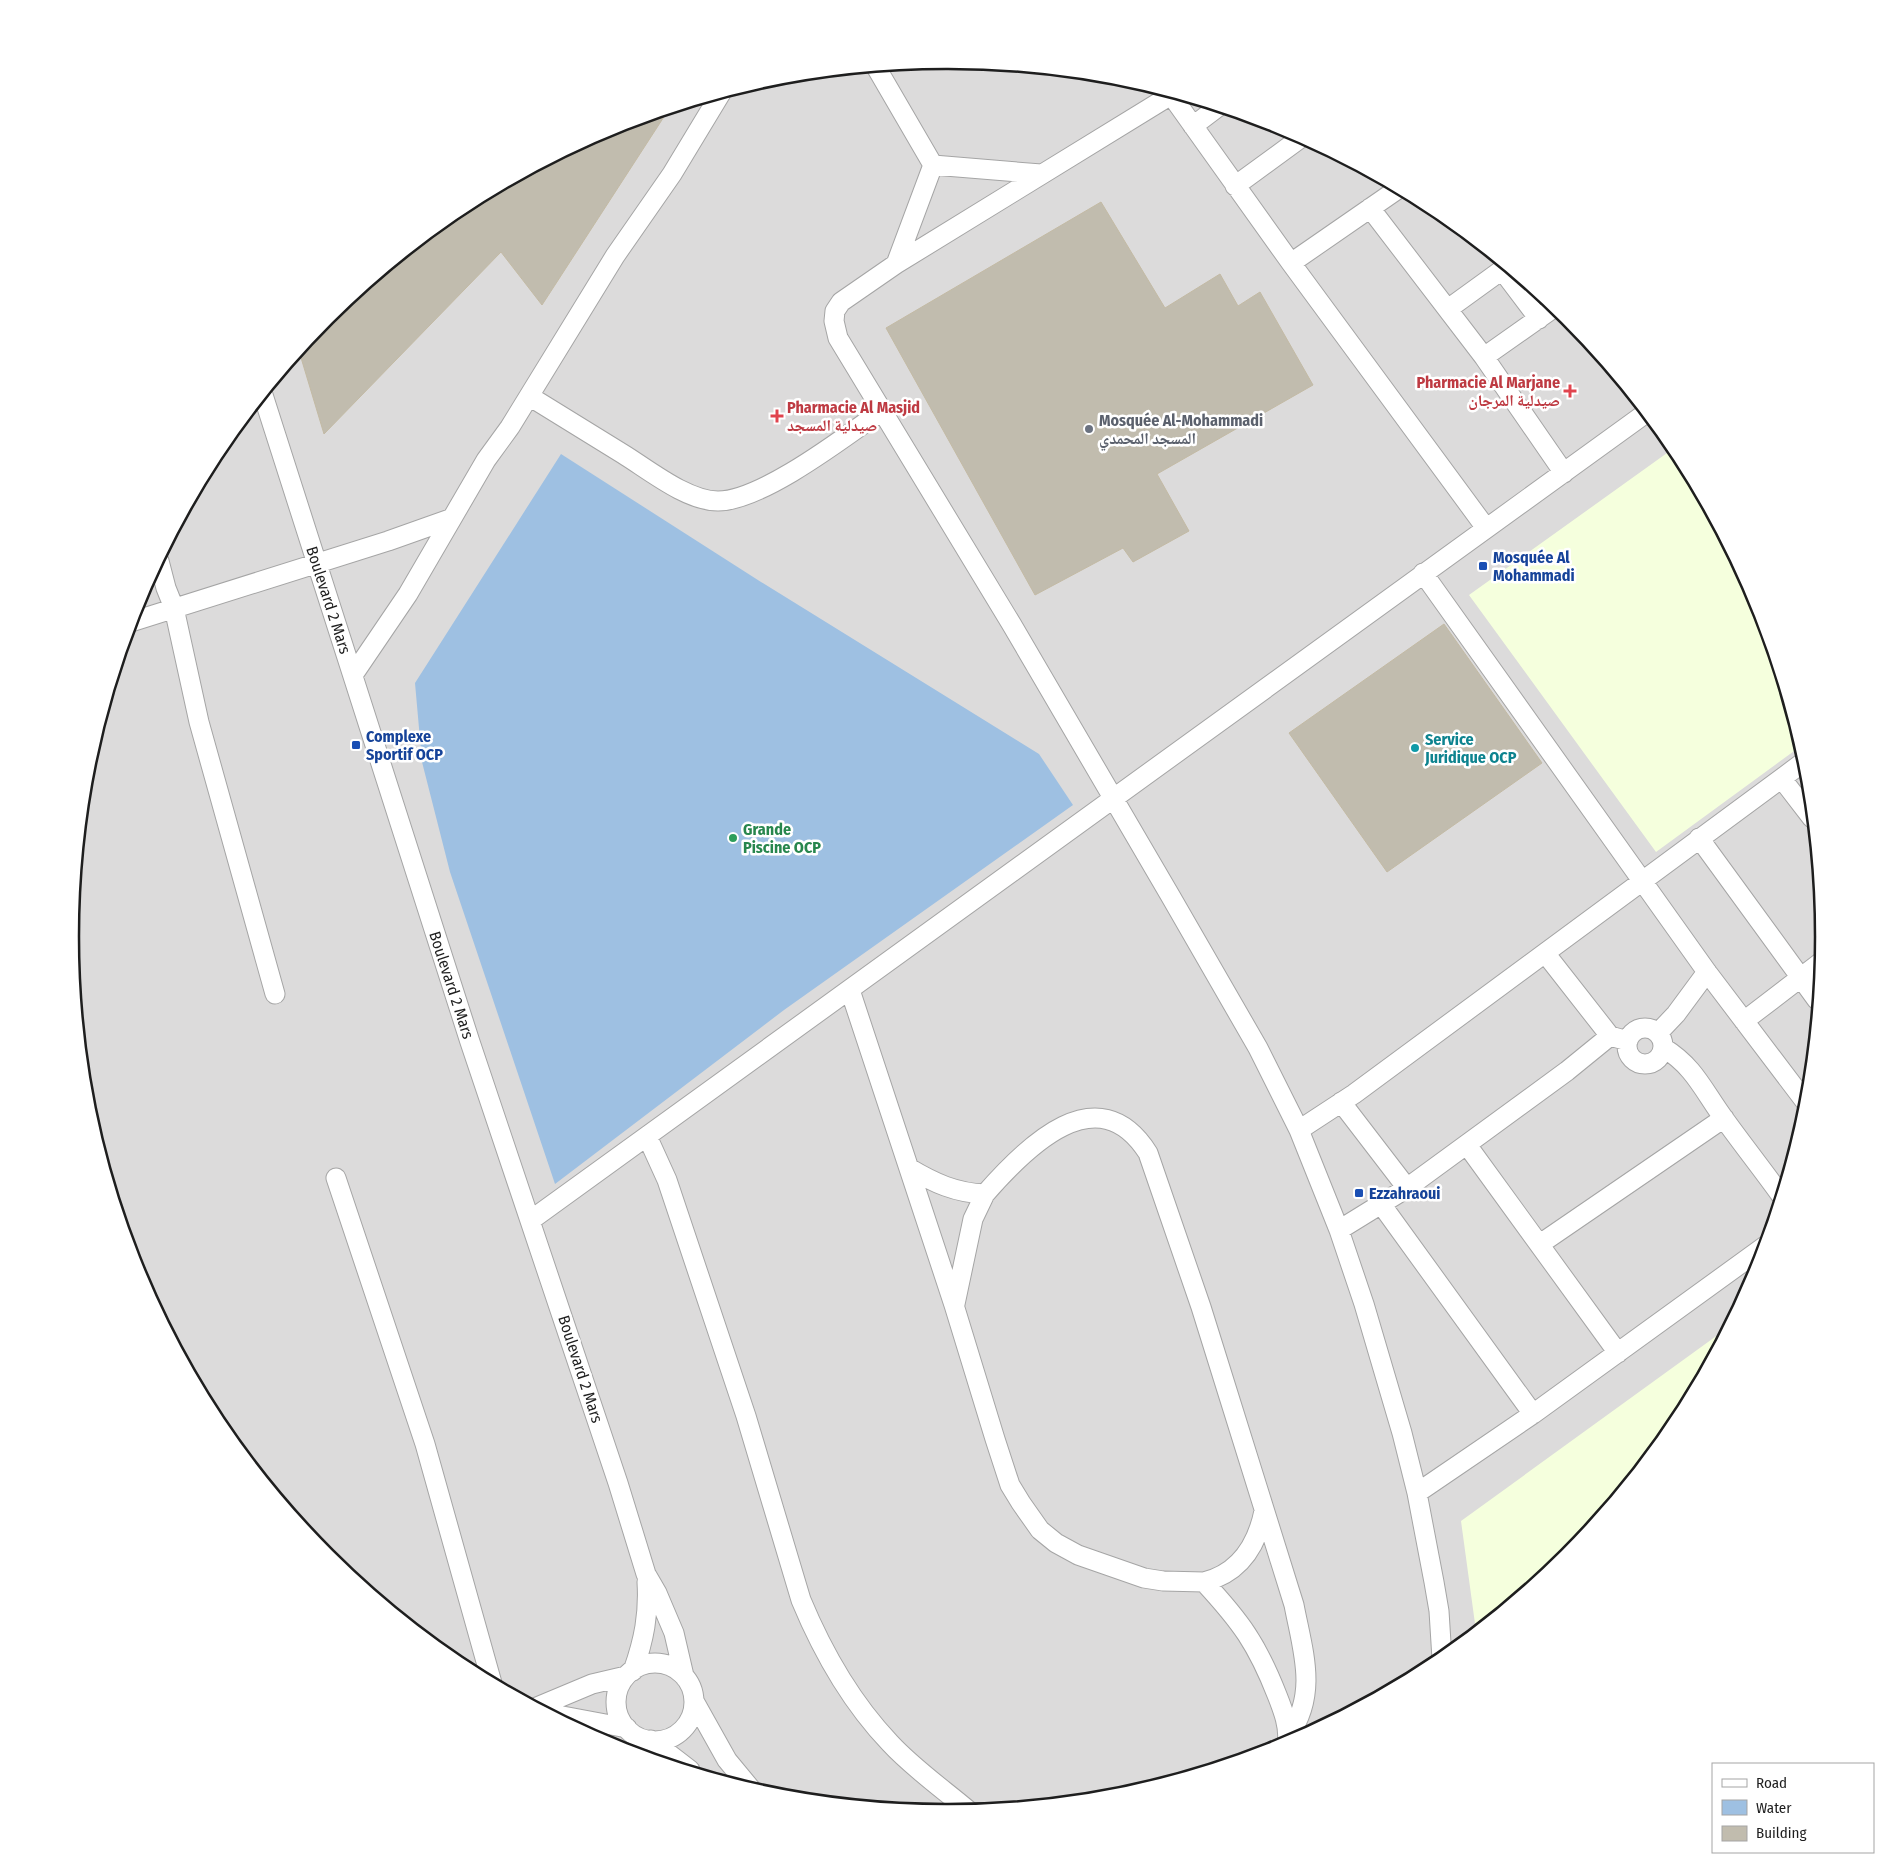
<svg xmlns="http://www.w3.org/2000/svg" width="1894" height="1873" font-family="'Fira Sans Condensed','Noto Naskh Arabic',sans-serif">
  <rect width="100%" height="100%" fill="#f0efe3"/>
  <!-- residential -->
  <path fill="#dcdbdb" d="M73 936a874 874 0 1 1 1748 0a874 874 0 1 1-1748 0Z"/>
  <!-- education -->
  <path fill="#f5ffdd" d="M1674,448L1757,601L1801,746L1656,852L1469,595Z
    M1726,1329L1676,1424L1567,1556L1476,1631L1461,1521Z"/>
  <!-- water -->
  <path fill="#9ec0e2" d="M561,454L761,582L1039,754L1073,805L784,1010L555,1184L450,872L422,762L415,683Z"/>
  <!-- building -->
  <path fill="#c1bcae" stroke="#c3baa4" d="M669,109L542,305L501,252L324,434L299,351L327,317L460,208L612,127Z
    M1101,202L1165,308L1220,274L1238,306L1260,292L1313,385L1157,474L1189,531L1133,562L1123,548L1035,595L886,328Z
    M1444,624L1542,763L1387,872L1289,733Z"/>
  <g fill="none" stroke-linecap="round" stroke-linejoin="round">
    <defs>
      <path id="minor" d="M876,67L933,165L1041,174
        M1169,92L1291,263L1486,528
        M1171,95L896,264L841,302L835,311L834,321L838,338L1012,625L1171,897L1258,1048L1299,1130L1339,1230L1364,1304L1402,1433L1417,1493L1434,1582L1439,1611L1442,1659
        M1193,126L1218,107
        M1235,186L1302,137
        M1370,208L1484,357L1564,473
        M1291,263L1398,189
        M896,264L933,165
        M1502,270L1539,319
        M1448,309L1506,267
        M1484,357L1555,307
        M263,395L470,1042L618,1483L646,1574L657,1593L674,1633L684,1676
        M529,396C560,415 592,435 623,454C649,470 687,501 718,501C762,501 846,436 883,410
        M159,561L166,588L174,608L199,722L275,994
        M1423,573L1707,972L1807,1104
        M131,622L388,541L450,519
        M353,675L408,594L486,460L510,427L615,256L672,174L721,93
        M1782,779L1812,818
        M1699,838L1817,1000
        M1545,953L1610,1036
        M850,990L954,1305L995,1439L1010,1485L1021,1503L1040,1530L1056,1543L1078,1555L1144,1578L1163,1581L1204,1582C1241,1622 1257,1644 1277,1695C1283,1710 1290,1728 1287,1744
        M1744,1021L1821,962
        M1627 1046a18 18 0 1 1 36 0a18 18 0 1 1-36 0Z
        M1658,1033L1676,1014L1707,972
        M1664,1048C1695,1067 1704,1092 1725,1120C1743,1145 1762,1169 1780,1194
        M1341,1102L1407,1188
        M1299,1130L1354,1094L1805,761
        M647,1136L667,1180L746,1416L801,1600C823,1653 850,1701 890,1743C913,1768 943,1789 969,1811
        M1467,1145L1618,1353
        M909,1168C934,1183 956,1193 985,1194C1026,1147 1098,1074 1148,1153L1201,1307L1294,1605C1303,1652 1318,1693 1289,1735
        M336,1178L425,1444L492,1683
        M1381,1204L1533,1414
        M531,1220L1646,413
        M1339,1230L1407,1188L1567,1071L1610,1036L1628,1041
        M1540,1244L1724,1118
        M955,1304L973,1219L985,1194
        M1417,1493L1533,1414L1765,1246
        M1204,1582C1240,1573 1257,1545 1264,1511
        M616 1702a39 39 0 1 1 78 0a39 39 0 1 1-78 0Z
        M633,1671C644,1640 649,1614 647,1582
        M694,1701L727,1760L751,1789
        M537,1707L592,1684L626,1676
        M552,1714L627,1728
        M651,1740L690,1770"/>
    </defs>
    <!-- minor casing -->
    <use href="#minor" stroke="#a5a5a5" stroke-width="21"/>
    <!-- minor -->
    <use href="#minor" stroke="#fff" stroke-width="19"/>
  </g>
  <!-- markers -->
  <g fill="#e0444e" stroke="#fff" stroke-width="2">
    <path d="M1567.5 383.5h5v5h5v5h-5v5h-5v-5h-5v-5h5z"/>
    <path d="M774.5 408.5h5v5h5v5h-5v5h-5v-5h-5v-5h5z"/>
  </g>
  <circle fill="#6b7280" stroke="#fff" stroke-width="2" cx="1089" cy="429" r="5"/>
  <g fill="#1a4fb4" stroke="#fff" stroke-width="2">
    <rect x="1478" y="561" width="10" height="10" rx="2.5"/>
    <rect x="351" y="740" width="10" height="10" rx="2.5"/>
    <rect x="1354" y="1188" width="10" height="10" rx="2.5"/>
  </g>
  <circle fill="#0f9aa8" stroke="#fff" stroke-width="2" cx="1415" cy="748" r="5"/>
  <circle fill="#2e9e5b" stroke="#fff" stroke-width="2" cx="733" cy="838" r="5"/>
  <g text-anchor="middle" stroke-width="5" stroke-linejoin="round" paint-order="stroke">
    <!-- health labels -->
    <g font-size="16" font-weight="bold" fill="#be3a42" stroke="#fff" text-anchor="end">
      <text x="1560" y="388">Pharmacie Al Marjane<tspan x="1560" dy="18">صيدلية المرجان</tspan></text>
      <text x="787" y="413" text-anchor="start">Pharmacie Al Masjid<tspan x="787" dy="18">صيدلية المسجد</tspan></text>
    </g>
    <!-- worship labels -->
    <g font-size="16" font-weight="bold" fill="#5b616d" stroke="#fff" text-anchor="start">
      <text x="1099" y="426">Mosquée Al-Mohammadi<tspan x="1099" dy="18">المسجد المحمدي</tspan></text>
    </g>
    <!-- transit labels -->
    <g font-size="16" font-weight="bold" fill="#164399" stroke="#fff" text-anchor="start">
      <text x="1493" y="563">Mosquée Al<tspan x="1493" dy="18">Mohammadi</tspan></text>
      <text x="366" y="742">Complexe<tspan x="366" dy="18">Sportif OCP</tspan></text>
      <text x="1369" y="1199">Ezzahraoui</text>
    </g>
    <!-- street labels -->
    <g font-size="16" fill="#1e1e1e" stroke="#fff">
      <text transform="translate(329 600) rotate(72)" y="6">Boulevard 2 Mars</text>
      <text transform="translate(452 985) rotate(72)" y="6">Boulevard 2 Mars</text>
      <text transform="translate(581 1369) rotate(72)" y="6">Boulevard 2 Mars</text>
    </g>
    <!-- culture labels -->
    <g font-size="16" font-weight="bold" fill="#0d838f" stroke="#fff" text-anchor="start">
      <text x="1425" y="745">Service<tspan x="1425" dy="18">Juridique OCP</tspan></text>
    </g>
    <!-- leisure labels -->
    <g font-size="16" font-weight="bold" fill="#27864d" stroke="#fff" text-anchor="start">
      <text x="743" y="835">Grande<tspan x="743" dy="18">Piscine OCP</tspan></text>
    </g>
  </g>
  <!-- crop -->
  <path d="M0 0H1894V1873H0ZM946 69H948A867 867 0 0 1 1815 936V937A867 867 0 0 1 948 1804H946A867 867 0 0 1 79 937V936A867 867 0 0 1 946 69Z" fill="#fff" fill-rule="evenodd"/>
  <path fill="none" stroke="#1e1e1e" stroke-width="2.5" d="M946 69H948A867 867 0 0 1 1815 936V937A867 867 0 0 1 948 1804H946A867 867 0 0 1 79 937V936A867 867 0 0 1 946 69Z"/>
  <!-- legend -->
  <rect x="1712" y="1763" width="162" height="90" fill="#ffffff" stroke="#a5a5a5"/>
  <rect x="1722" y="1779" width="25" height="8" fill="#ffffff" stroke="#a5a5a5"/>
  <text x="1756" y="1788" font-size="15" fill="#1e1e1e">Road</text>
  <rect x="1722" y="1800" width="25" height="15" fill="#9ec0e2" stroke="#a5a5a5"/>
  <text x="1756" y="1813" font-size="15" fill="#1e1e1e">Water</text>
  <rect x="1722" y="1826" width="25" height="15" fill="#c1bcae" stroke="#a5a5a5"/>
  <text x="1756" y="1838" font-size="15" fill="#1e1e1e">Building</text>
</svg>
